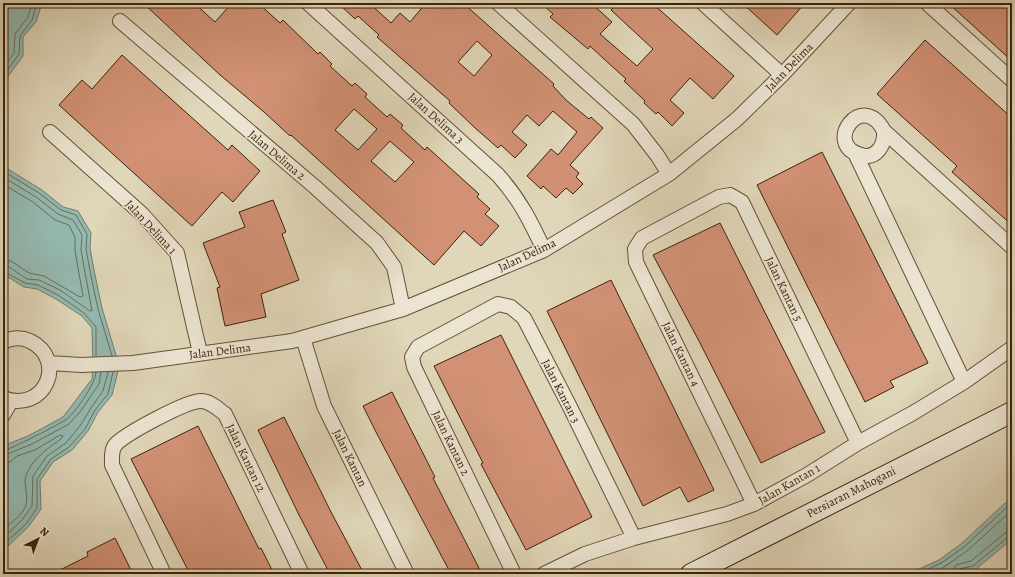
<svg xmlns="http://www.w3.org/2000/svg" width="1015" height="577" font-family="Alegreya,serif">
  <rect width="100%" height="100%" fill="#e0d6b9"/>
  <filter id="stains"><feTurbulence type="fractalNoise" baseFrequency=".005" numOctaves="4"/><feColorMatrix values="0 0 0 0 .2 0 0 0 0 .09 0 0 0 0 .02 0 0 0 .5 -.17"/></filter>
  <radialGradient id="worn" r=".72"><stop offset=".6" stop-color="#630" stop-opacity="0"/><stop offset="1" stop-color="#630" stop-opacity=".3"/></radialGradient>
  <!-- water -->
  <path fill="#94b9b0" stroke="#717d6d" d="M8,3H42L36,22L23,37V56L3,83V20Z
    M3,166L42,190L63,207L78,211L91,233L90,248L95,275L102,308L118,362V371L112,395L98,412L88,431L72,450L53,462L40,481L41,509L29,526L3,551V454L5,445L28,436L63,417L92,379L93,367L92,328L82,316L56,299L37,289L24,287L3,274Z
    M1012,500V539L975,570L950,574H908L939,560L961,544L1004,504Z"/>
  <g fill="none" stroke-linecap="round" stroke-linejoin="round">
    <!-- shore -->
    <path stroke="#686e5c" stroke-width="1" d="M3,68L14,53L15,34L28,17L32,3
      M3,76L19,54L20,36L32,20L37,3
      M3,171L39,193L61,210L76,215L87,234L86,249L91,276L98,309L112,356
      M3,177L36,197L58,214L73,220L82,235L81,250L92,311H90L60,290L39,280L27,279L9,267L3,266
      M3,184L33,202L55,220L69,225L75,237V251L83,296L80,297L44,276L29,273L11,261L3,260
      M3,271L25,283L38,285L58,295L84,313L96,327V356
      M3,451C7,451 62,423 67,419C76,411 95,385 96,372
      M3,456L32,444L69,424L80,412L99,384L101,372
      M3,462H10L17,456L35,450L60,435L63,436L61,439C49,447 27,463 25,480C25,487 28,497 26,505C23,515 11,523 3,529
      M3,538L22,520L32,506L33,476L47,456L66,443L80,426L91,408L103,391L108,372
      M3,545L26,524L37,508V479L51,459L69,447L85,429L95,410L108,394L113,372
      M918,574L941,563L964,547L1006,508L1012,504
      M930,574L944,567L967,551L1012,510
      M951,574L956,565L971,561L1005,533L1012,531
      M956,574L958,569L973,566L1008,537L1012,536"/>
  </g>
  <!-- building -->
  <path fill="#d29175" stroke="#3d2308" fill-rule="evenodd" d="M143,3H194L215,22L232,3H258L280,23L283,20L318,54L320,52L332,64L330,66L352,86L355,83L367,94L365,97L387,117L390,114L403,125L401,128L425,150L427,147L479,194L477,197L490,209L485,214L499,226L481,246L464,231L434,265L291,135L290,136L264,112L219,74ZM354,109L377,129L358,150L335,130ZM390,141L414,162L395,182L371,161Z
    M338,3H369L391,23L400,13L410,22L426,3H463L554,84L553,86L566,100L589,119L591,117L603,128L570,165L579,173L576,177L583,184L573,194L566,188L556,198L543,186L541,189L527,176L551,149L558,155L577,132L553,111L539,126L527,115L512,132L527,145L515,158L501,145L498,148L474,127L449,103L450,101L377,37L379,35L358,16L355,19ZM477,41L492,55L474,76L458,62Z
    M541,3H591L612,22L600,34L637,66L653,49L611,10L618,3H652L734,76L713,99L690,78L670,100L684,113L672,126L658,112L656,114L644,103L645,101L624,81L626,79L604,59L590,46L588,49L550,17L553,14Z
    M742,3H805L777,35Z
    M948,3H1004L1012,10V61Z
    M925,40L1012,118V225L952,172L957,166L877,94Z
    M122,55L228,150L232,145L260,171L233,202L222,192L192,226L59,105L82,80L92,89Z
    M822,152L928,363L890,381L894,387L865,402L757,185Z
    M273,200L286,232L282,234L299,280L261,294L266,317L225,326L217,288L220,287L203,243L245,227L239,212Z
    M720,223L825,432L761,463L699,341L653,255Z
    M611,280L714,490L688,502L680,487L643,506L547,311Z
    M501,335L592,517L526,550L481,464L483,463L434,366Z
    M392,392L435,477L433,478L482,574H451L377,434L363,406Z
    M284,417L331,512L364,574H330L299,515L258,430Z
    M198,426L259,549L261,548L274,574H190L131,459Z
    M115,538L133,574H52L88,556L87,552Z"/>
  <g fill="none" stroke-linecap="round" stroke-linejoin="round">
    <defs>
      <path id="street" d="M308,3L498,175C520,200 530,220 544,250
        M498,3L633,124L657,155L669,174
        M703,3L782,75
        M927,3L1012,80
        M120,21L315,187L377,243L394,267L403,309
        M884,131C885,144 877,160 861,155C822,145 862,89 884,131L1012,247
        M50,132L142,214L177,253L200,353
        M855,153L964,382
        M303,338L324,406L407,574
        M3,342C11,338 21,337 30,341C68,360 45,414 3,398
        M49,363L81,365L133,363L292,341L403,309L544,250L669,174L737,119L782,75L849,3
        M3,415L11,401
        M754,504L636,262L635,249L642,238L719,197L730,195L742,202L858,443
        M164,574L112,465C112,458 111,449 116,444C127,433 186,401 201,401C210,401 218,409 225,414L302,574
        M514,574L414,367L412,357L418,347L498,304L511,307L524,318L570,407L634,538
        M544,574L585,554L634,538L727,514L754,504L807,475L858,443L913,413L964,382L1012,348"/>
      <path id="secondary" d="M691,574L1012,412"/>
    </defs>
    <!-- street casing -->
    <use href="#street" stroke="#665034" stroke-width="16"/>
    <!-- secondary casing -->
    <use href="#secondary" stroke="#3d2308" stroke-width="22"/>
    <!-- street -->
    <use href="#street" stroke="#ebe4d2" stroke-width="14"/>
    <!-- secondary -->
    <use href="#secondary" stroke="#ebe4d2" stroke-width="20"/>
  </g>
  <g text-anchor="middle" stroke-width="3" stroke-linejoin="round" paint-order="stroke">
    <!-- street labels -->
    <g font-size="12" fill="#3d2308" stroke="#ebe4d2">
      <text transform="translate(789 67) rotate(-46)" y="4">Jalan Delima</text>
      <text transform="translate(436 118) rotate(42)" y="4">Jalan Delima 3</text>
      <text transform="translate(277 155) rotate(40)" y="4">Jalan Delima 2</text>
      <text transform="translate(151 227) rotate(47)" y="4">Jalan Delima 1</text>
      <text transform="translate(527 255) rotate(-25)" y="4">Jalan Delima</text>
      <text transform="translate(784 289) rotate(64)" y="4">Jalan Kantan 5</text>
      <text transform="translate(220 351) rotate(-7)" y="4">Jalan Delima</text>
      <text transform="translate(681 354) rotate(64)" y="4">Jalan Kantan 4</text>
      <text transform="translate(561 391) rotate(63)" y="4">Jalan Kantan 3</text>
      <text transform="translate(451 443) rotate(64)" y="4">Jalan Kantan 2</text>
      <text transform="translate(246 458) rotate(64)" y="4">Jalan Kantan 12</text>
      <text transform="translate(350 458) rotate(64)" y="4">Jalan Kantan</text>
      <text transform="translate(789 484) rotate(-30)" y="4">Jalan Kantan 1</text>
      <text transform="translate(851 492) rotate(-27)" y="4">Persiaran Mahogani</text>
    </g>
  </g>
  <!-- margin -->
  <rect width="1015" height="577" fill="none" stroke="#e0d6b9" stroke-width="16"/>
  <rect x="4" y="4" width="1007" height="569" fill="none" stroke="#3d2308" stroke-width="2"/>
  <rect x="8" y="8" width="999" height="561" fill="none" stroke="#3d2308"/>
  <!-- north arrow -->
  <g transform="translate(38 539) rotate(42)" stroke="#ebe4d2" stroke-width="3" paint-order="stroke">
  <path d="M0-3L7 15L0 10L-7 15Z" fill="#3d2308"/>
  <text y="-6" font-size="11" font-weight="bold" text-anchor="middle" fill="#3d2308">N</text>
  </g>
  <rect width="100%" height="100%" filter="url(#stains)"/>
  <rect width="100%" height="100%" fill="url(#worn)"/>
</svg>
